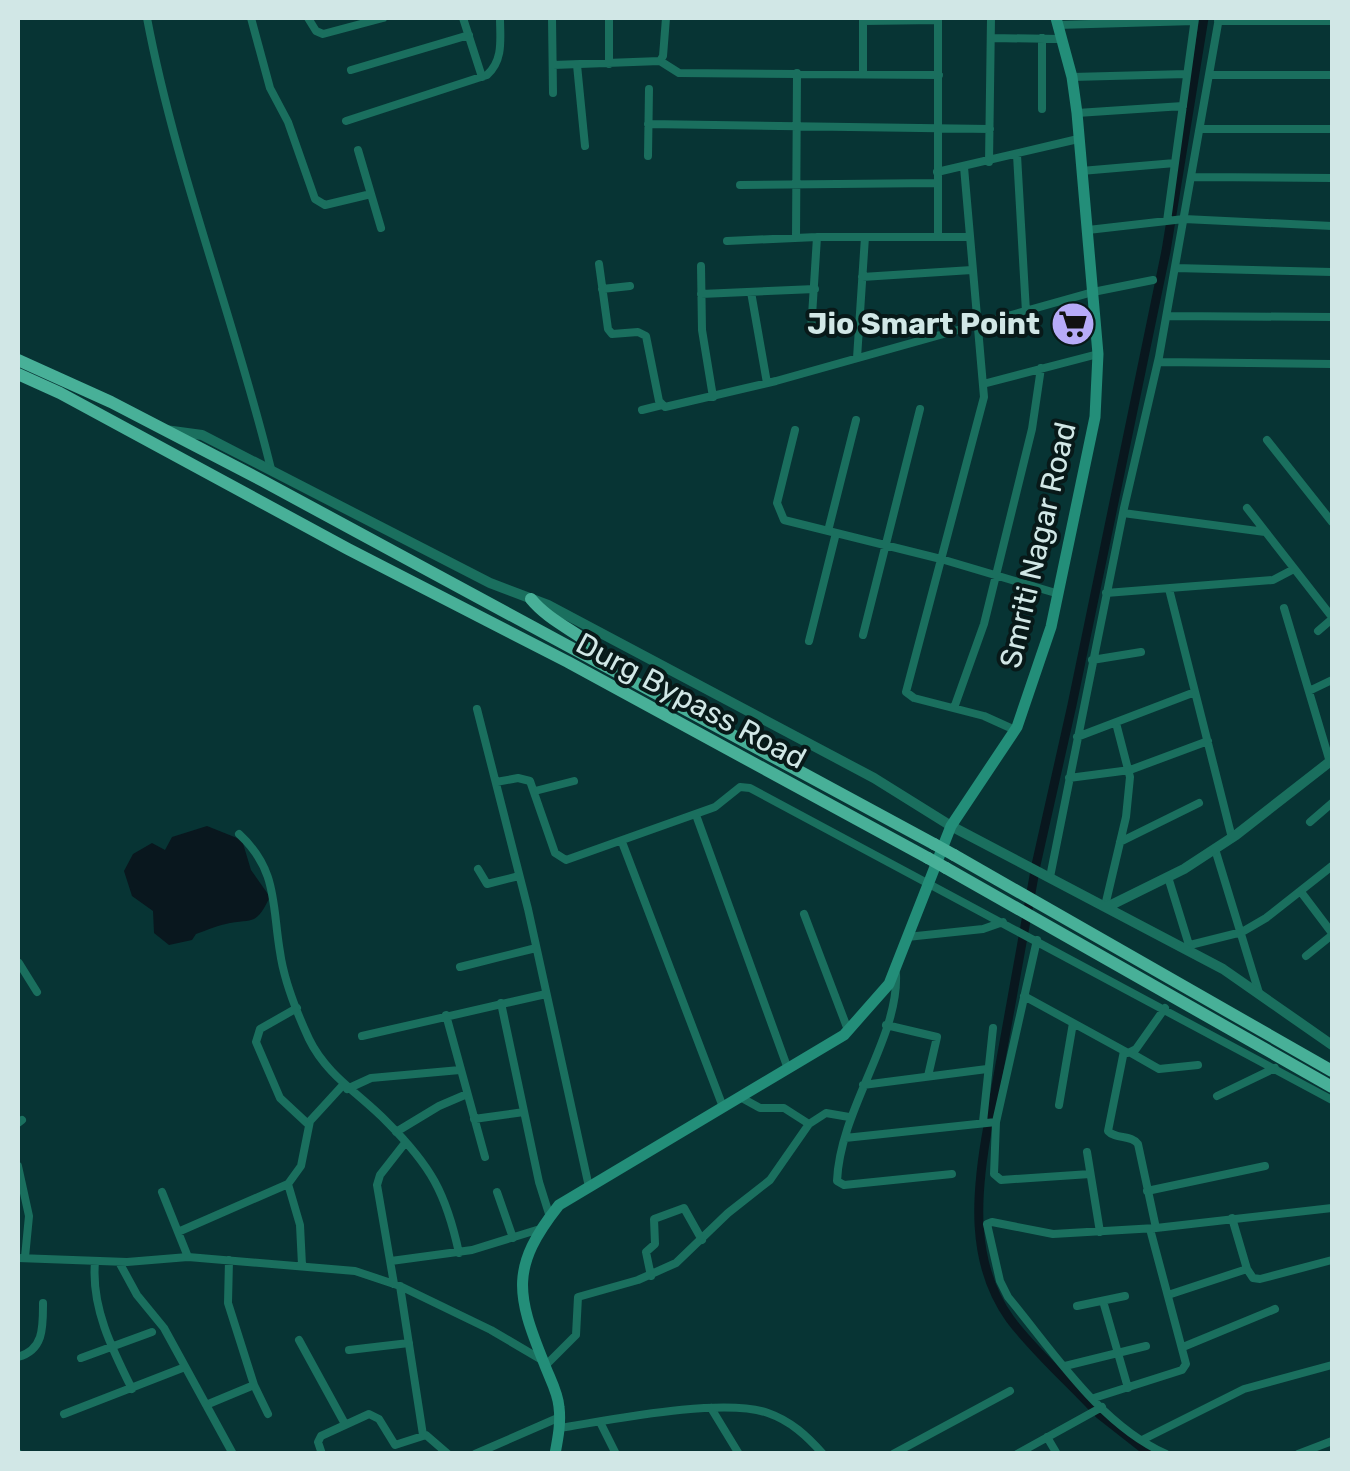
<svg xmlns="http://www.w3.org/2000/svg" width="1350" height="1471" font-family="Rubik,sans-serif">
  <rect width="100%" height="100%" fill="#073434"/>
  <!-- water -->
  <path fill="#09171e" d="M207,826L242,840L251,870L270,897C256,924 256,919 230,923C219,925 207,930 196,934L192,940L169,945L154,933L153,911L132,896L124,871L133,854L152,843L165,850L172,837Z"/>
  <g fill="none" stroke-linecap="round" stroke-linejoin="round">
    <!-- canal -->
    <path stroke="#09171e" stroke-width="9" d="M990,1120L1036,865L1072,705L1166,251L1204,18
      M988,1126C976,1191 969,1262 1010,1319C1034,1351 1067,1380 1094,1409
      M1099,1414L1150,1454"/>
    <!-- minor -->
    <path stroke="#1a6f5e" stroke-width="8" d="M147,18C176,171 234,317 271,469
      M251,18L270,88L288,122L315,199L325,205L371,194
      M308,18L316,31L323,34L383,18
      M463,18L482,77
      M552,18L553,93
      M863,19V74
      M863,21L938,20
      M1218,21H1332
      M1057,25L1194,21
      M991,38L1061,39
      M1042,38V109
      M660,61L679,73L939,75
      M609,64V18
      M553,65L660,61L663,56L666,18
      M577,65L585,146
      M351,70L469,35
      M1209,75H1332
      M1072,77L1187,74
      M1077,113L1183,106
      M346,121L487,75C504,60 500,38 500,18
      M648,124L990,129
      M1200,129H1332
      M358,150L381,228
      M1017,155L1026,312
      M648,156L649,89
      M989,162L991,18
      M964,167L984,397L906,692L914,698L984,716L1015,730
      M1081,171L1175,163
      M937,172L1078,139
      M1192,177L1332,178
      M740,185L937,183
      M1167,221L1195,18
      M1088,230L1184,219L1332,226
      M938,237V18
      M796,238L797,73
      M727,241L817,237H970
      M599,264L608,329L612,334L638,332L646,336L659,401L665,407L776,381L1093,292L1153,280
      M701,266L702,330L713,397
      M1175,268L1332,272
      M862,277L972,270
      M602,289L630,286
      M751,292L767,383
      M701,294L815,289
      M1167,316L1332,317
      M811,332L817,237
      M857,358L865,237
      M1158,362L1332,364
      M983,384L1098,354
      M642,410L662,405
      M795,430L777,503L784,520L941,559L1059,594
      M1267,440L1332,522
      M1247,508L1332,617
      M1123,513L1265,532
      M828,531L856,420
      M1169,589L1232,838
      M1106,593L1273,580L1294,569
      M1284,608L1330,762
      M1318,631L1332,619
      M863,635L920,409
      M809,641L836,533
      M1092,660L1141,652
      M1309,691L1332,680
      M954,708L984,624L1032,429L1041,368
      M477,709L528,909L589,1187
      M1077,737L1195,692
      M1069,778L1130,770L1208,741
      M496,782L518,778L530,781L555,853L566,860L715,807L740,787L750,788L1332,1100
      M535,791L574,781
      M696,815L788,1069
      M1310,822L1332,803
      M239,834C278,870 272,905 280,952C284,981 297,1013 309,1039C327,1076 360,1094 387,1122C431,1166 446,1193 459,1253
      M622,842L723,1107
      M1120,842L1199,803
      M1215,849L1259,993
      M478,869L487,884L519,876
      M1050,877L1124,508L1159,357L1219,18
      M1168,877L1189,945
      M1301,892L1332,933
      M1105,906L1126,817L1130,777L1116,723
      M804,914L848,1030
      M907,937L983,929L1003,922
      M1037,940L996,1122L994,1174L1001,1180L1090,1174
      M1182,947L1242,932L1266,918L1332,866
      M1306,956L1332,935
      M19,963L37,992
      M460,967L536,948
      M896,974C899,1038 840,1109 837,1181L844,1185L952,1174
      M1024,996L1128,1053L1136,1049L1165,1008
      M501,1003L539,1182L550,1217
      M297,1008L260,1029L256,1042L280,1098L309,1125
      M446,1015L485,1157
      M886,1025L937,1037L928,1076
      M362,1036L546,994
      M1124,1051L1108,1131C1116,1140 1131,1134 1138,1144L1156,1228
      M1131,1053L1159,1069L1198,1065
      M863,1085L987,1069
      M347,1089L371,1078L460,1070
      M1217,1096L1275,1068
      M740,1097L760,1108H784L809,1124
      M1059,1105L1073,1023
      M474,1119L524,1112
      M983,1122L993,1028
      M18,1123L22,1120
      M396,1132L439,1106L467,1094
      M845,1138L996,1122
      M1087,1152L1100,1232
      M18,1166L29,1216L25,1257
      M288,1184L300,1225L302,1265
      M1147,1191L1265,1166
      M162,1192L188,1257
      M497,1192L513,1238
      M1232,1218L1247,1269L1253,1278L1260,1279L1332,1260
      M178,1232L288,1184L301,1166L310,1121L343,1085
      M18,1258L127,1262L188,1257L355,1271L400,1286L491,1330L542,1360
      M229,1260L228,1303L254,1385L268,1414
      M391,1261L472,1250L540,1229
      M95,1262C91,1307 112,1349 132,1389
      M119,1262L137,1295L164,1328L233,1454
      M651,1276L646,1252L655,1244L654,1219L684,1208L702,1240
      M394,1284L377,1185L380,1175L405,1143
      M400,1286L423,1435
      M1168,1295L1247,1269
      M1103,1301L1128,1388
      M1077,1306L1125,1296
      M299,1340L345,1424
      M1183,1347L1275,1309
      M349,1350L409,1343
      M18,1357C44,1350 43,1327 43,1303
      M81,1358L152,1332
      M545,1366L576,1335L578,1297L638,1280L676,1263L728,1213L770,1180L809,1124L826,1113L849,1117
      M1065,1366L1146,1346
      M1094,1398L1182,1370L1186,1364L1150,1229
      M206,1405L254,1385
      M711,1408L739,1454
      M64,1414L185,1367
      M600,1422L616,1454
      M560,1428C610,1420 723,1397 768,1413C791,1421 807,1436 823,1454
      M1047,1437L1057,1454
      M1142,1440L1244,1389L1332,1365
      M18,1453L19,1454
      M322,1454L318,1442L321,1436L369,1414L379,1419L395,1445L426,1435L448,1454
      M475,1454L560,1417
      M893,1454L1010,1391
      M1017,1454L1102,1407
      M1166,1454C1099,1424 1053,1351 1008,1297L1000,1281L987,1224L992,1222L1053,1234L1156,1228L1332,1208
      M1298,1454L1332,1441"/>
    <!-- tertiary -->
    <path stroke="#1a6f5e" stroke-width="10" d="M165,430L202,435L490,583L548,605L874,778L951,826L1223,969L1332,1045
      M1107,907L1184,869L1236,835L1332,760"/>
    <!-- secondary -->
    <path stroke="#238e79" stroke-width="11" d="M555,1454C558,1438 561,1423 559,1407C558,1392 549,1377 544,1363C516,1294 510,1267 559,1205L844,1035L889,984L951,826L1017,727L1051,627L1095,417L1098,354L1077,113L1072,77L1056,18"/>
    <!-- trunk -->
    <path stroke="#48b098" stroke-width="12" d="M18,360L111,402L263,481L934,844
      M18,374L60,393L348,549L568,662L928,858
      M531,599C554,627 592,636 613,667
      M954,855L1332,1071
      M946,868L1332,1087"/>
    <!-- trunk-bridge -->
    <path stroke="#48b098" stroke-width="12" d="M934,844L954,855
      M928,858L946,868"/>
  </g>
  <!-- icons -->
  <defs>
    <symbol id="supermarket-disc" viewBox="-11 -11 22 22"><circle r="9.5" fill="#b7abf8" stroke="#081919"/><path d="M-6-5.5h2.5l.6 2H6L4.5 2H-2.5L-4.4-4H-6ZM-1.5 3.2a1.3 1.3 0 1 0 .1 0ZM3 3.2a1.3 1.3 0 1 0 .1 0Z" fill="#111"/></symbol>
  </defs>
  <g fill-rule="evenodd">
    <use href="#supermarket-disc" x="1048" y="299" width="50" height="50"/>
  </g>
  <g text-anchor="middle" stroke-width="8" stroke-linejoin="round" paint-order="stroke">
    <!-- poi labels -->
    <g font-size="30" font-weight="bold" fill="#d1e7e6" stroke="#081919" text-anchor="end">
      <text x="1040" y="334">Jio Smart Point</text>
    </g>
    <!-- street labels -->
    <g font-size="30" fill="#d1e7e6" stroke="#081919">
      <text transform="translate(1038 545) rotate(-77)" y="10">Smriti Nagar Road</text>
      <text transform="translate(691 701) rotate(28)" y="10">Durg Bypass Road</text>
    </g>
  </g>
  <!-- border -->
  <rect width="1350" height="1471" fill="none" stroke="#d1e7e6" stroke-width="40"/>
</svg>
